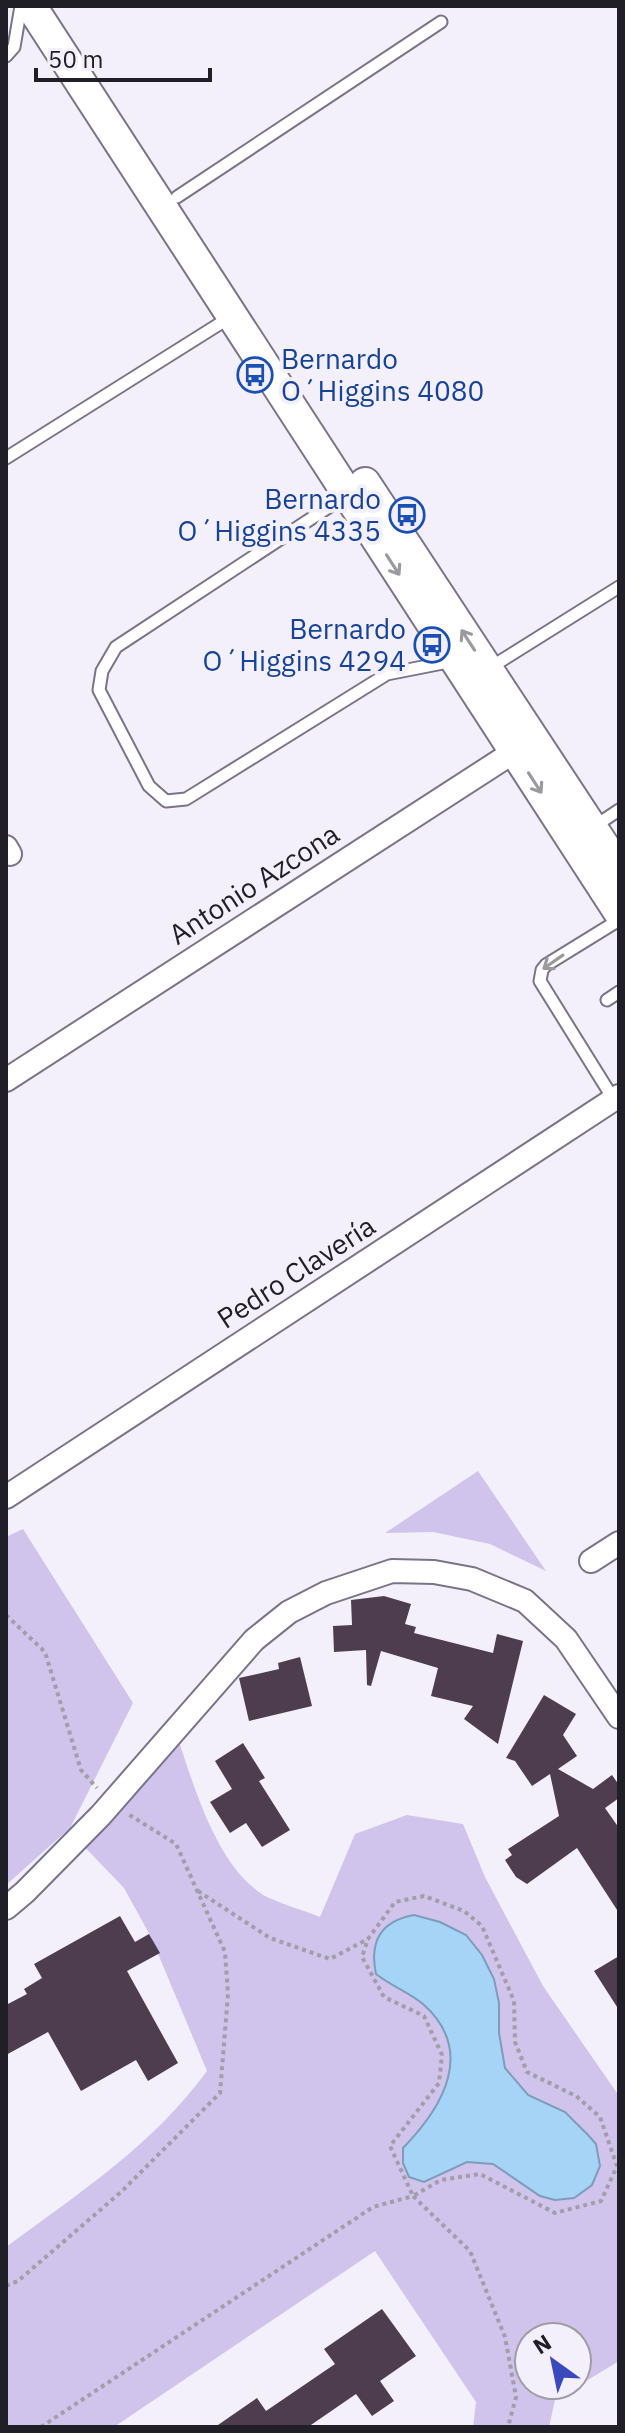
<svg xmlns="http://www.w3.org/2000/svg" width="625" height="2433" font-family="'IBM Plex Sans',sans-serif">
  <rect width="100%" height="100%" fill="#f4f0fb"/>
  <!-- green -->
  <path fill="#d0c3ec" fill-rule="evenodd" d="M478,1471L546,1571L490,1544L433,1532L385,1533Z
    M23,1529L133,1703L70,1828L6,1885V1537Z
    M175,1730C193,1782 216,1869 267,1897C284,1905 303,1910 320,1917L355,1834L407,1815L463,1824L485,1877L543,1986L619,2096V2361L555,2400L549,2427H473L476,2402L375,2251L114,2427H6V2247C79,2193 153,2145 207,2071L151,1937L124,1888L77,1839ZM529,2337H577V2385H529Z"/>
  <!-- water -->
  <path fill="#a5d4f7" stroke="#7d9db9" stroke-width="2" d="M414,1915L440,1922L466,1935L482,1955L494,1979L499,2003V2033L505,2068L528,2095L565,2112L588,2135L596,2144L600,2166L592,2185L574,2198L555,2200L540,2196L493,2164L467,2162L424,2182L409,2177L403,2163V2148C443,2107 476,2051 423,2004C409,1992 391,1986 376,1974C369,1941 381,1921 414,1915Z"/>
  <!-- building -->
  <path fill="#4d3d4e" d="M384,1596L411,1604L405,1624L416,1627L414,1633L493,1653L497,1634L523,1641L498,1744L464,1719L473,1706L431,1696L438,1668L381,1651L371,1686L367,1685L366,1650L334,1652L333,1626L352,1625L351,1600Z
    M300,1657L312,1706L249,1721L239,1678L279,1669L278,1663Z
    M544,1695L576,1714L563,1735L577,1756L558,1769L593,1789L612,1775L619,1785V1798L605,1808L619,1828V1913L577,1848L527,1884L516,1877L505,1860L512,1855L508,1849L559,1816L550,1774L532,1786L515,1761L506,1758Z
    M243,1743L265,1778L259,1781L290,1830L262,1847L246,1823L230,1833L210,1802L232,1789L215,1761Z
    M120,1916L135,1942L149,1934L160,1953L127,1971L178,2063L148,2081L136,2060L81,2091L48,2032L6,2055V2005L27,1994L24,1989L42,1978L34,1964Z
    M619,1956V2010L594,1971Z
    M382,2309L416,2356L380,2381L394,2401L372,2416L356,2394L308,2427H215L257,2398L266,2411L335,2364L324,2349Z"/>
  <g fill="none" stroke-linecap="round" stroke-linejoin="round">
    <defs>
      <path id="lane" d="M6,56L14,47L21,6
        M177,197L441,22
        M6,458L232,316
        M347,495L116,647L102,671L99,690L149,786L166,801L186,799L387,674L453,661
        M488,669L619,587
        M592,828L619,810
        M607,1000L619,992
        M614,1100L540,981L542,970L546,965L619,920"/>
      <path id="street" d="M6,847L10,854
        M6,1080L526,744
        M6,1497L619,1096
        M591,1561L619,1543
        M6,1908L25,1892L101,1815L254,1640L289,1612L326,1593L392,1571L434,1572L472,1579L525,1601L566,1639L619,1717"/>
      <path id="secondary" d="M31,6L619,912
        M365,483L619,869"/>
    </defs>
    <!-- lane casing -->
    <use href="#lane" stroke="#7a738a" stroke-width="15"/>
    <!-- street casing -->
    <use href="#street" stroke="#7a738a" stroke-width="26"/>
    <!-- secondary casing -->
    <use href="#secondary" stroke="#7a738a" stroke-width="34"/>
    <!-- path -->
    <path stroke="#a19ea8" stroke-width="4" stroke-dasharray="4 4" stroke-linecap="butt" d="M6,1615L45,1652L81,1770L97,1788
      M198,1891L270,1938L330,1959L368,1939L395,1902L424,1896L464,1911L482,1926L514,2001L515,2042L527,2072L576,2096L600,2117L617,2166L601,2201L555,2213L480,2174L441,2180L413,2196L390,2146L439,2083L442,2055L424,2016L384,1997L362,1957L368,1939
      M6,2286L18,2281L121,2192L220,2093L228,1994L225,1952L176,1844L128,1814
      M41,2427L373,2207L413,2196L470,2251L505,2337L516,2397L508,2427"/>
    <!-- lane -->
    <use href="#lane" stroke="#fff" stroke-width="11"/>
    <!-- street -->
    <use href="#street" stroke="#fff" stroke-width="22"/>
    <!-- secondary -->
    <use href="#secondary" stroke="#fff" stroke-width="30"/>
  </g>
  <!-- one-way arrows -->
  <defs><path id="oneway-shaft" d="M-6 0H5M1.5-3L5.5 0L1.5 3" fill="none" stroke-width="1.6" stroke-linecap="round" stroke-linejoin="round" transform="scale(2)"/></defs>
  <g stroke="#9b9a9e">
    <use href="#oneway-shaft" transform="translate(393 565) rotate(57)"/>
    <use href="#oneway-shaft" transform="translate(468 640) rotate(-123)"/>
    <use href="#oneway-shaft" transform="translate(535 783) rotate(57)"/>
    <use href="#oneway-shaft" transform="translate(553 962) rotate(145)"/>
  </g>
  <!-- icons -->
  <defs>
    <symbol id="bus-ring" viewBox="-11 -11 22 22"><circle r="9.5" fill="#f4f0fb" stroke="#1a4fb4" stroke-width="1.5"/><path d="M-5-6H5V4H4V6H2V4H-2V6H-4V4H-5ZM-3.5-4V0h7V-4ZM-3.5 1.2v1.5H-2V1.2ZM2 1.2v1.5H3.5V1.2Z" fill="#1a4fb4"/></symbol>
  </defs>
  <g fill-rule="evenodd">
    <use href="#bus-ring" x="235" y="355" width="40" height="40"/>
    <use href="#bus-ring" x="387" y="495" width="40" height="40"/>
    <use href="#bus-ring" x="412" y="625" width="40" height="40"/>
  </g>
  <g text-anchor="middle" stroke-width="8" stroke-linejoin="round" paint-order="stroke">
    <!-- transit labels -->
    <g font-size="28" fill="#164399" stroke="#f4f0fb" text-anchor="end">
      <text x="281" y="369" text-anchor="start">Bernardo<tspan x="281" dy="32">O´Higgins 4080</tspan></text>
      <text x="381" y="509">Bernardo<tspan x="381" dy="32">O´Higgins 4335</tspan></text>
      <text x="406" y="639">Bernardo<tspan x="406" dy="32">O´Higgins 4294</tspan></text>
    </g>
    <!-- street labels -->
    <g font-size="28" fill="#201e27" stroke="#f4f0fb">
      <text transform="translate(254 884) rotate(-33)" y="10">Antonio Azcona</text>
      <text transform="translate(296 1272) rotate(-33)" y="10">Pedro Clavería</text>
    </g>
  </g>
  <!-- border -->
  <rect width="625" height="2433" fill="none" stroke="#201e27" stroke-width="16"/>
  <!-- north arrow -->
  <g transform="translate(553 2361) rotate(327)"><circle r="38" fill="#f4f0fb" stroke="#9f9ca6" stroke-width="2"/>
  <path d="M0-6L14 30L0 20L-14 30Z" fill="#394abd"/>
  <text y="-12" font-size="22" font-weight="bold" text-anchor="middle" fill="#201e27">N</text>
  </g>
  <!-- scale -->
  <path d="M36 68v12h174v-12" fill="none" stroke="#201e27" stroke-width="4"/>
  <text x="48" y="68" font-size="24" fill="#201e27" stroke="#f4f0fb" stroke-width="6" paint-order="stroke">50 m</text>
</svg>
